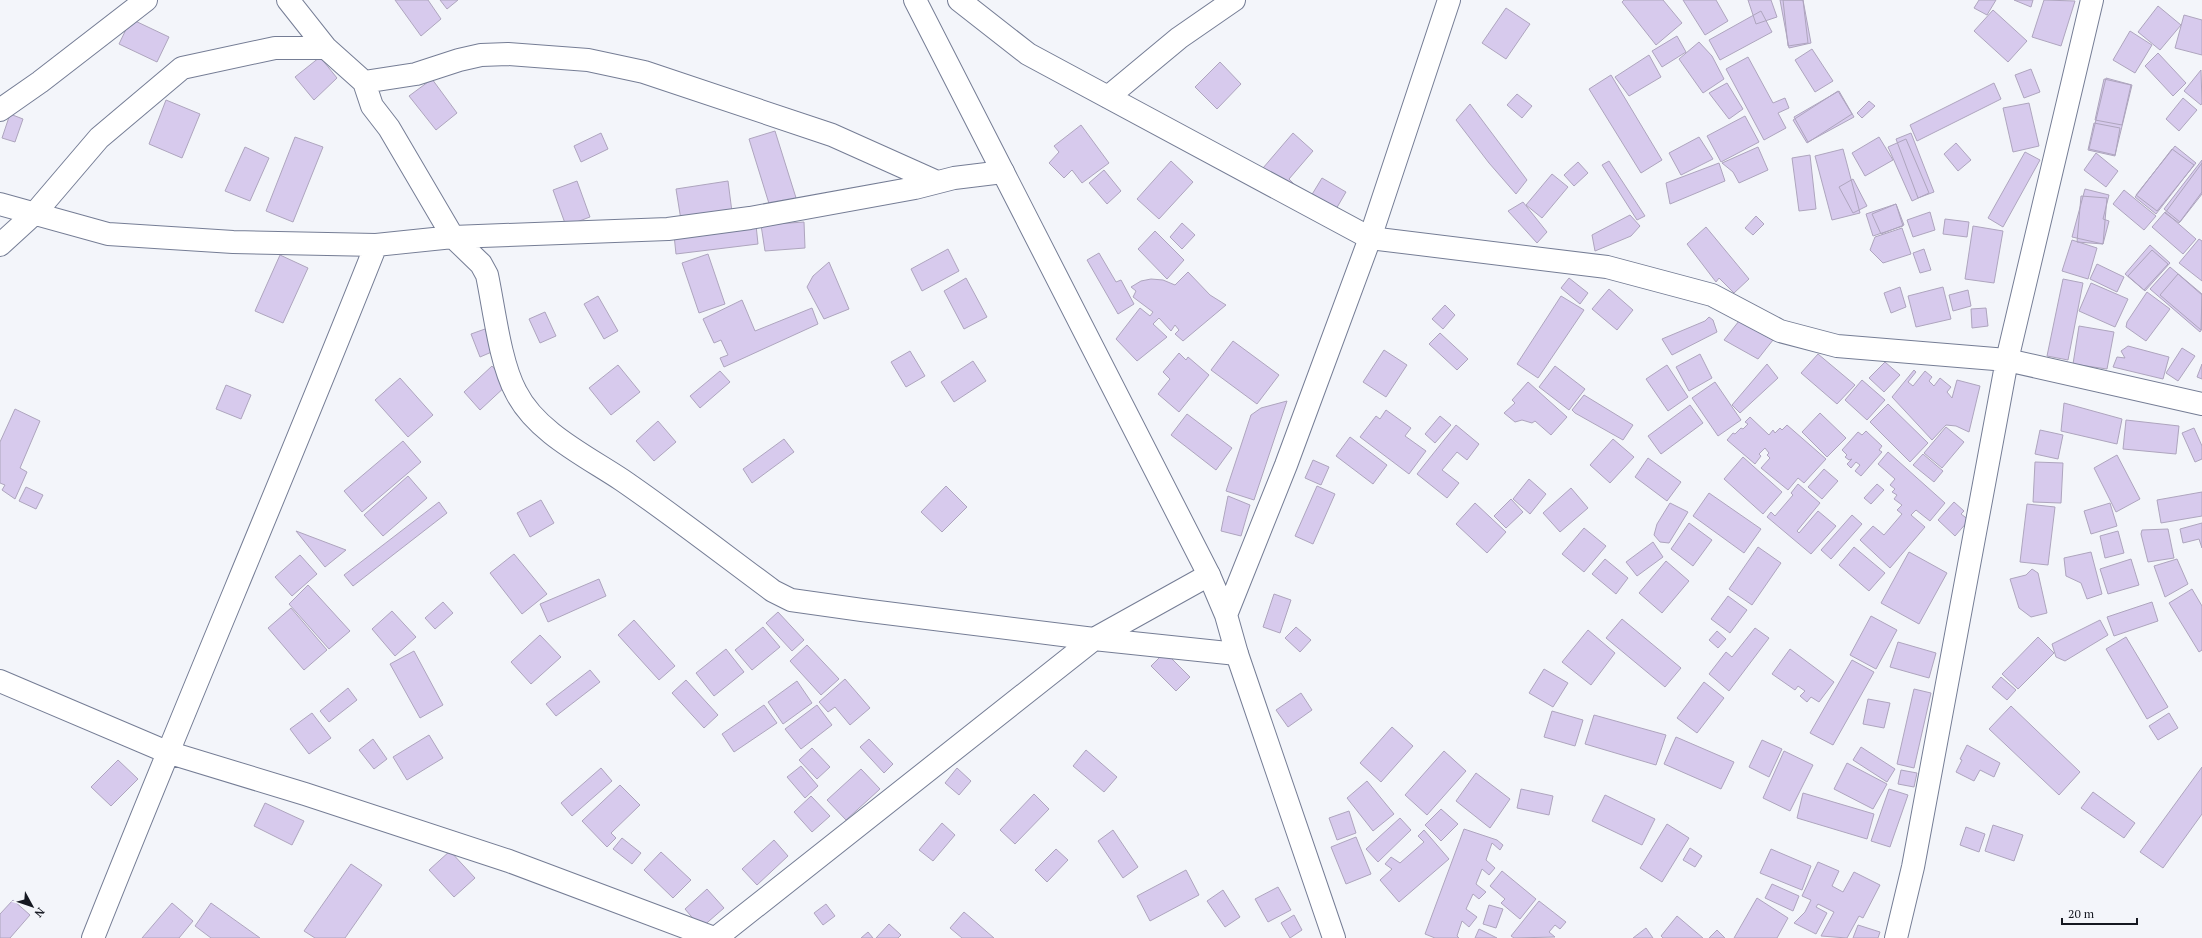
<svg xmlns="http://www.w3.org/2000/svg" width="2202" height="938" font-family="'PT Serif',serif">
  <rect width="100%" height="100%" fill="#f3f5fa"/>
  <!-- building -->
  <path fill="#d7caed" stroke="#aea5be" d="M395,0H428L441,19L421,36Z
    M440,0H458L447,9Z
    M1624,0H1663L1682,23L1656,45L1622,2Z
    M1683,0H1716L1728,21L1705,35Z
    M1748,0H1771L1777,17L1756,24Z
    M1780,0H1803L1811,43L1789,48Z
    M1783,0H1803L1808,43L1788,46Z
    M1979,0H1996L1987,15L1974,8Z
    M2014,0H2033L2031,7Z
    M2044,0L2075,1L2061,46L2032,37Z
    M2158,6L2181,25L2160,50L2138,32Z
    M1506,8L1530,24L1506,59L1482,43Z
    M1993,10L2027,41L2008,62L1974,31Z
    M1761,11L1772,32L1720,60L1709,40Z
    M2184,15L2202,20V55L2175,48Z
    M131,19L169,37L157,62L119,44Z
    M2130,31L2152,45L2135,73L2113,60Z
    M1677,36L1686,52L1662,67L1652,51Z
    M1699,42L1712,56L1724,79L1703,93L1679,59Z
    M1812,49L1833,81L1815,92L1795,60Z
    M2158,53L2186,83L2173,96L2145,66Z
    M1649,55L1661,77L1629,96L1615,77Z
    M320,57L337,78L314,100L295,77Z
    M1748,57L1773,103L1785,98L1789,108L1778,113L1786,128L1764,140L1726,69Z
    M1220,62L1241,84L1217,109L1195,87Z
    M2031,69L2040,92L2024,98L2015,75Z
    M2201,70L2202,103L2201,105L2184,91Z
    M1611,75L1662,160L1641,173L1589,89Z
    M2106,78L2132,85L2115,155L2089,149Z
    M432,79L457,113L436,130L409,96Z
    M2104,79L2131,85L2122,125L2095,120Z
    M1727,83L1743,109L1729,119L1709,93Z
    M1994,83L2001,99L1917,141L1910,125Z
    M1838,91L1852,114L1807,143L1793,120Z
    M1839,91L1854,117L1808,142L1794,117Z
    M1517,94L1532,106L1522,118L1507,105Z
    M2183,98L2197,110L2179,131L2166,119Z
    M166,100L200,114L182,158L149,144Z
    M1869,101L1875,106L1862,118L1857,113Z
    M2029,103L2039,146L2013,152L2003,108Z
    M1470,104L1527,180L1516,194L1489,163L1456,120Z
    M10,114L23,119L15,142L2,138Z
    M1745,116L1759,142L1721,162L1707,136Z
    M2094,123L2120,128L2115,156L2088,150Z
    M1081,125L1109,163L1082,183L1072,170L1064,178L1049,163L1059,152L1054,146Z
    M775,131L797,201L771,210L749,139Z
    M601,133L608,149L581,162L574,146Z
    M1293,133L1313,151L1289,179L1296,186L1263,168Z
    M1911,133L1934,192L1918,198L1896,139Z
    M295,137L323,147L293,222L266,211Z
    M1699,137L1713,159L1681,175L1669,153Z
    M1879,137L1893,160L1865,176L1852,153Z
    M1906,139L1929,193L1912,201L1888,147Z
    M1956,143L1971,160L1958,171L1944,154Z
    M2175,146L2196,163L2157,211L2136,195Z
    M245,147L269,158L250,201L225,191Z
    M1758,147L1768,170L1739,183L1733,172L1722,163Z
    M1843,149L1860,213L1832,220L1815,156Z
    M2172,149L2194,165L2156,214L2135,197Z
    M2025,152L2040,160L2003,227L1988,218Z
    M2096,153L2118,171L2106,187L2084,170Z
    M1810,155L1816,209L1799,211L1792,158Z
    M2202,160V194L2180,222L2164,209Z
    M1171,161L1193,182L1159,219L1137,199Z
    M1609,161L1645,216L1637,220L1602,165Z
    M1578,162L1588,173L1574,186L1564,175Z
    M1719,163L1725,181L1670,204L1666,183Z
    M2202,163V192L2179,223L2165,213Z
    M1104,170L1121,191L1107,204L1089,183Z
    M1552,174L1568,187L1542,218L1526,205Z
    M1322,178L1346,192L1332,216L1308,201Z
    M1853,179L1867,206L1853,213L1839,187Z
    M577,181L590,217L566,226L553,190Z
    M728,181L732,212L681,220L676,189Z
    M2085,189L2109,195L2103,219L2109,221L2103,244L2072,237Z
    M2124,190L2156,216L2144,230L2113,204Z
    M2081,196L2107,198L2103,244L2077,242Z
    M1523,202L1547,232L1537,243L1508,211Z
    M1896,204L1904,225L1881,234L1872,214Z
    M1896,204L1903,226L1873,236L1866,214Z
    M1930,212L1935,230L1913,237L1907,220Z
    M2165,212L2196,239L2183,254L2152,227Z
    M1630,215L1640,226L1631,236L1595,251L1592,235Z
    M1756,216L1764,224L1753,235L1745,228Z
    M1945,219L1969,222L1967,237L1943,234Z
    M804,222L805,248L765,251L761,225Z
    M1182,223L1195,235L1182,249L1170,237Z
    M756,225L758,244L676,254L674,235Z
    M1973,226L2003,231L1994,283L1965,279Z
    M1706,227L1749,279L1734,293L1719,278L1716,282L1687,244Z
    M1902,228L1911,254L1883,263L1870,250L1875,237Z
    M1155,231L1184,260L1167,279L1138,249Z
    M2199,239L2202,241V281L2179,263Z
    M2072,240L2097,248L2088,279L2062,271Z
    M2150,245L2170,263L2145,291L2125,274Z
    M948,249L959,271L922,291L911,269Z
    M1924,249L1931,270L1920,273L1913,253Z
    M2152,250L2168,264L2144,290L2128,276Z
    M1099,253L1116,282L1121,280L1134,304L1118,314L1087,260Z
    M708,254L725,304L699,313L682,263Z
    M280,255L308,268L283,323L255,311Z
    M829,262L849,309L824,319L807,287L813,276Z
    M2097,264L2124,277L2117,292L2090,279Z
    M2170,267L2202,294V329L2200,332L2150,289Z
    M1188,272L1210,295L1226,305L1183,341L1175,334L1179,330L1175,325L1171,331L1159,318L1153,324L1167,337L1137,361L1116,339L1140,308L1150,316L1153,312L1133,297L1136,291L1131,287L1141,281L1151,279L1163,280L1175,285Z
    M2178,274L2202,295L2201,330L2160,295Z
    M966,278L987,317L964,329L944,291Z
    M1569,278L1588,293L1580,304L1561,288Z
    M2063,279L2083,283L2068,360L2047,356Z
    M2091,283L2128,299L2115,327L2079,311Z
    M1900,287L1906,307L1891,313L1884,293Z
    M1943,287L1951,319L1916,327L1908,296Z
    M1609,289L1633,310L1617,330L1592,309Z
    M1968,290L1971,306L1953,311L1949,295Z
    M2147,292L2170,309L2146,341L2126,327L2127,322Z
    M598,296L618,331L604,339L584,304Z
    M1561,296L1584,310L1538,378L1517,364Z
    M742,300L755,331L812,308L818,324L724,367L720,358L728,355L721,340L714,343L703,319Z
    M1445,305L1455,315L1443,329L1432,319Z
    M1986,308L1988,326L1972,328L1971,309Z
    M545,312L556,336L540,343L529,319Z
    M1709,317L1713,320L1717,332L1672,355L1662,339L1705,321Z
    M1739,321L1773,340L1758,359L1724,340Z
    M2079,326L2114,332L2107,369L2073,364Z
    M485,329L494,351L480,357L471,334Z
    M1440,333L1468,359L1457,370L1429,344Z
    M1233,341L1279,375L1257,404L1211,370Z
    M2128,346L2169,357L2163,379L2113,367L2117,357L2125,358L2121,351Z
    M2182,348L2195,356L2178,381L2166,373Z
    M1384,350L1407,365L1386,397L1363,382Z
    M910,351L925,376L906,387L891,362Z
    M1179,353L1186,360L1188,357L1209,375L1179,412L1158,394L1170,379L1163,372Z
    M1700,354L1712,378L1689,391L1676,367Z
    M1818,354L1855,385L1837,404L1801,373Z
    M973,361L986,381L954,402L941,382Z
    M1885,362L1900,375L1884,392L1869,378Z
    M1767,364L1778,378L1740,413L1732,405Z
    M2202,364V379L2197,377Z
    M618,365L640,392L611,415L589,388Z
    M1667,365L1688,397L1668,411L1646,379Z
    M492,366L508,384L480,410L464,392Z
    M1555,366L1585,389L1569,410L1539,387Z
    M1914,370L1916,372L1908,382L1913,386L1925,371L1932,377L1929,381L1934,386L1940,378L1951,387L1947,392L1952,398L1957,380L1980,386L1969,432L1956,426L1946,425L1932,440L1892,397Z
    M720,371L730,382L700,408L690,396Z
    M400,378L433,415L408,437L375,400Z
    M1862,380L1885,400L1867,420L1845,400Z
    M1528,382L1567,417L1551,435L1535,421L1532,423L1522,420L1515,422L1504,413L1515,403L1512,400Z
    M1715,382L1741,420L1718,436L1692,398Z
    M226,385L251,395L241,419L216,409Z
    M1584,395L1633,425L1623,440L1575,413L1572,410Z
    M1287,401L1254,500L1226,491L1251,415L1261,408Z
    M2064,403L2122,419L2117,444L2061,431Z
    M1888,404L1928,443L1910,462L1870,422Z
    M1690,405L1703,423L1661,454L1648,436Z
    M15,409L40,421L20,468L27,472L15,499L2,490L5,485L0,483V442Z
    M1386,410L1411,428L1405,436L1426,451L1409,474L1360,437L1376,416L1380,419Z
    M1820,413L1846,438L1827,457L1802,432Z
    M1187,414L1232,448L1216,470L1171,435Z
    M1440,416L1451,425L1435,443L1425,434Z
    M1750,417L1769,435L1773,430L1775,433L1780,428L1782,430L1787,425L1826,459L1804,483L1798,478L1788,490L1761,468L1770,458L1767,455L1769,453L1765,448L1759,454L1761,456L1755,464L1727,440L1733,433L1735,434L1741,428L1743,429L1748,424L1745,422Z
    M2126,420L2179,426L2176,454L2123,449Z
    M658,421L676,442L654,461L636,441Z
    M1456,425L1479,444L1467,460L1457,452L1442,470L1459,483L1447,498L1417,474Z
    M1946,427L1964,442L1942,468L1924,453Z
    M2194,428L2202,446V459L2195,462L2182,433Z
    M2040,430L2063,435L2058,459L2035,454Z
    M1866,431L1882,446L1879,450L1882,452L1861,476L1855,471L1860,465L1856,462L1851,468L1847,464L1852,459L1849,460L1845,457L1847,455L1842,450L1858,432L1862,435Z
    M1350,437L1387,465L1373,484L1336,456Z
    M784,439L794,452L752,483L743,469Z
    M1613,439L1634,457L1610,483L1590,465Z
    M403,441L421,462L362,512L344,491Z
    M1888,452L1945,503L1930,521L1916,510L1911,515L1925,527L1890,568L1860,540L1873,526L1884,535L1902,514L1897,510L1902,505L1894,499L1897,495L1892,492L1895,489L1890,485L1895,479L1878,464Z
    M1923,454L1943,471L1934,482L1913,465Z
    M2117,455L2140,499L2116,512L2094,468Z
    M1743,457L1782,492L1763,514L1724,479Z
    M1648,458L1681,482L1667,501L1635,477Z
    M1313,460L1329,467L1321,485L1305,478Z
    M2035,462L2063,463L2061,503L2033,502Z
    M1824,469L1838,481L1822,499L1808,487Z
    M408,476L427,498L383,536L364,515Z
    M1529,479L1546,494L1530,514L1513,499Z
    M1798,484L1820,503L1797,531L1799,533L1818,511L1836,526L1811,554L1767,517L1771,512L1775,516L1793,495L1791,493Z
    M1877,484L1884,490L1871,504L1864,498Z
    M946,486L967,507L942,532L921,512Z
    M1317,486L1335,494L1313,544L1295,536Z
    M26,487L43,495L36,509L19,501Z
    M1571,488L1588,508L1560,532L1543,513Z
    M2202,492V516L2161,523L2157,500Z
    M1709,493L1761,529L1744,553L1693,516Z
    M1228,496L1250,505L1241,536L1221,531Z
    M1511,499L1523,512L1506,528L1494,516Z
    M541,500L554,523L530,537L517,513Z
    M439,502L447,513L353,586L344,575Z
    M1954,502L1964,511L1961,514L1969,520L1955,536L1938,520Z
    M1475,503L1506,532L1487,553L1456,524Z
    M1670,503L1688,512L1669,543L1660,542L1654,535L1657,524Z
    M2110,503L2117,526L2091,534L2084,511Z
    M2027,504L2055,507L2048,565L2020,562Z
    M1852,515L1862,524L1831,559L1821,550Z
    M1689,523L1712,540L1693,566L1671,549Z
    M2202,523V548L2199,539L2183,543L2180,529Z
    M1584,528L1606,546L1584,572L1562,554Z
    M2168,529L2174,558L2148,562L2141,534L2142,530Z
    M296,531L346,550L325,567Z
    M2118,531L2124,553L2105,558L2100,536Z
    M1653,542L1663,557L1637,576L1626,562Z
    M1758,547L1781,563L1752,605L1729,589Z
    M1854,547L1885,573L1869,591L1839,565Z
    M1909,552L1947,573L1919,624L1881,603Z
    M2091,552L2102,594L2087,599L2081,583L2066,576L2064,558Z
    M514,554L547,594L522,614L490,573Z
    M300,555L317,574L292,596L275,577Z
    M1605,559L1628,578L1616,594L1592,574Z
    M2131,559L2139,585L2108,594L2100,569Z
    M2177,559L2188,584L2165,597L2154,566Z
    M1666,561L1689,581L1662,613L1639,593Z
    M2032,569L2038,573L2047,613L2031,617L2019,608L2010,579L2026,575Z
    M599,579L606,596L548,622L540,604Z
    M308,585L350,631L329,649L289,604Z
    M2192,589L2202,606V650L2199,652L2169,603Z
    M1274,594L1291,600L1280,633L1263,627Z
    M1728,596L1747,610L1730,633L1711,619Z
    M443,602L453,613L435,629L425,618Z
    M2152,602L2158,621L2114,636L2107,617Z
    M291,608L327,650L304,670L268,628Z
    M392,611L416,637L395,656L372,629Z
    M778,612L804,640L792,651L766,623Z
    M1871,616L1897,630L1876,669L1850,655Z
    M1622,619L1681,668L1665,687L1606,638Z
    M634,620L675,666L659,680L618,635Z
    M2100,620L2108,635L2065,661L2056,657L2052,644Z
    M763,627L780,647L752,670L735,650Z
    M1296,627L1311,640L1300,652L1285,638Z
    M1755,628L1769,638L1729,691L1709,674L1726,652L1732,657Z
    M1588,630L1615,653L1591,685L1562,662Z
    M1717,631L1726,639L1718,648L1709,640Z
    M540,635L561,657L531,684L511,662Z
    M2038,637L2054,653L2018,689L2002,674Z
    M2126,637L2168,707L2147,719L2106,649Z
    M1898,642L1936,653L1929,678L1890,667Z
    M807,645L839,679L821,695L790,661Z
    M726,649L744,672L714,696L696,673Z
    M1790,649L1834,682L1819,702L1811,697L1807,702L1800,696L1805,691L1798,686L1795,690L1772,674Z
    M414,651L443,705L420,718L390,664Z
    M1165,652L1190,677L1176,691L1151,666Z
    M1852,660L1874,672L1833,745L1810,733Z
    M1544,669L1568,683L1553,707L1529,693Z
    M590,670L600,682L556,716L546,704Z
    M2001,677L2016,690L2007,700L1992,687Z
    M845,679L870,708L850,725L835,707L828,712L819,702Z
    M686,680L718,715L704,728L672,693Z
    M797,681L812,703L783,724L768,702Z
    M1704,682L1724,698L1697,733L1677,718Z
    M348,688L357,700L329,722L320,711Z
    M1914,689L1931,693L1914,768L1897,764Z
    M1301,693L1312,710L1288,727L1276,710Z
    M1868,699L1890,703L1884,728L1863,724Z
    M764,705L777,723L734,752L722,734Z
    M817,705L832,725L801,749L785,729Z
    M2011,706L2080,772L2059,795L1989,729Z
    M1552,711L1583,720L1575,746L1544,737Z
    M312,713L331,738L309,754L290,729Z
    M2169,713L2178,728L2158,740L2149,726Z
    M1594,715L1666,735L1656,765L1585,744Z
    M1392,727L1413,746L1381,782L1360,763Z
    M429,735L443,758L407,780L393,757Z
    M1676,737L1734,762L1721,789L1664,764Z
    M373,739L387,759L374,769L359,750Z
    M869,739L893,764L884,773L860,747Z
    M1762,740L1782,749L1769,777L1749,767Z
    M1967,745L2000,763L1994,777L1980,770L1974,781L1956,772L1962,760L1960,759Z
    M1861,747L1895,769L1887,782L1853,760Z
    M812,748L830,767L817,779L799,760Z
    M1086,750L1117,777L1104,792L1073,766Z
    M1444,751L1466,771L1427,815L1405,795Z
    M1784,751L1813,765L1790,811L1763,798Z
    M118,760L138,779L111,806L91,787Z
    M1847,763L1887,784L1873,809L1834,789Z
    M801,766L818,786L805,798L787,777Z
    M2202,767V814L2163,868L2140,852Z
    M601,768L612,781L572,816L561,803Z
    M957,768L971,781L959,795L945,783Z
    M861,769L880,789L846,820L827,800Z
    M1901,770L1917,773L1914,787L1898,784Z
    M1476,773L1510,799L1490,828L1456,801Z
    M1367,781L1394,814L1373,831L1347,798Z
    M620,785L640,805L611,833L616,838L607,847L582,821Z
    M1521,789L1553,796L1549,815L1517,808Z
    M1889,789L1908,795L1890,847L1871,841Z
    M2093,792L2135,823L2124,838L2081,808Z
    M1803,793L1874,814L1867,839L1797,818Z
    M1034,794L1049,809L1015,844L1000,830Z
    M1605,795L1655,819L1642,845L1592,821Z
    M811,796L830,816L812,832L794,812Z
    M265,803L304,821L292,845L254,826Z
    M1441,809L1458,824L1441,841L1425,825Z
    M1349,811L1356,833L1337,840L1329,818Z
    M1400,818L1411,830L1378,862L1366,849Z
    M942,823L955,835L933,861L919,850Z
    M1667,824L1689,838L1662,882L1640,868Z
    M1993,825L2023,835L2014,861L1985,851Z
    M1966,827L1985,834L1979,852L1960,845Z
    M1464,829L1497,840L1503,845L1500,850L1492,843L1486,860L1495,868L1489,875L1482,869L1476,884L1486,892L1479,899L1473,894L1466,909L1477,917L1469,927L1462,921L1457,936L1459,938H1435L1425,934Z
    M1113,830L1138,867L1123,878L1098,841Z
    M1424,830L1449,859L1399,902L1380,880L1392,869L1385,864L1391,857L1400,863L1424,842L1418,836Z
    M1356,837L1371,874L1346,884L1331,847Z
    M622,838L641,853L632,864L613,849Z
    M774,840L788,856L757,885L742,869Z
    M1690,848L1702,856L1695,867L1683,860Z
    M1056,849L1068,860L1047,882L1035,870Z
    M1771,849L1811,866L1802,890L1760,873Z
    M450,851L475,878L454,897L429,870Z
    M661,852L691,880L673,898L644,870Z
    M1818,862L1839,871L1832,886L1843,892L1854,872L1880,885L1863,918L1859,916L1847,938L1821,936L1834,912L1818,904L1816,907L1827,913L1816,934L1794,923L1805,912L1811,900L1802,896Z
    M351,864L382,885L345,938H315L304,931Z
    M1186,870L1199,895L1150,921L1137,896Z
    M1502,871L1536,899L1520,919L1501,903L1505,899L1490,886Z
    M1772,884L1799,896L1793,911L1765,898Z
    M1278,887L1291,910L1268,922L1255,899Z
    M707,889L724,908L701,928L685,909Z
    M1223,890L1240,917L1225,927L1207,901Z
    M1757,898L1788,918L1777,938H1734Z
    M13,900L30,915L10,938H0V914Z
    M1539,901L1566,922L1560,929L1555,925L1549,932L1555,937L1514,938L1511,936Z
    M172,903L193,921L179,938H142Z
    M211,903L260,938H211L195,926Z
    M826,904L835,916L823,925L814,913Z
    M1489,905L1503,909L1496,928L1483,924Z
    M964,912L994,938H962L950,928Z
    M1294,915L1302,930L1290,938L1281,923Z
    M1677,916L1703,938H1663L1661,936Z
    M889,924L901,935L898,938H876Z
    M1858,925L1880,932L1878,938H1853Z
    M1646,928L1653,938H1633Z
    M1479,929L1497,938H1475Z
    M1717,930L1725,938H1709Z
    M868,932L873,938H861Z"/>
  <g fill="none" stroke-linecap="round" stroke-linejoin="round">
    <defs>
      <path id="street" d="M288,0L326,48L364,82L372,106L389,128L453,237L481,264L487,275C494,308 500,363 516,392C536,432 586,456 622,480C673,515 723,554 773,591L791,600L862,610L1094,639L1237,654
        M959,0L1028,54L1370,238L1607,267L1712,295L1780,331L1837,346L2007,360L2202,404
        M364,82L416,74L459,60L481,55L508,54L588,60L644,72L832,135L937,182
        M1108,97L1179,38L1234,0
        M0,110L40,82L146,0
        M0,204L108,234L233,242L376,245L453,237L668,229L750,218L915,188L954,178L1003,172
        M0,245L35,213L99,138L182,68L275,48H326
        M0,681L167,752L305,794L509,861L714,938
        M93,938C185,706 284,477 376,245
        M716,938L1094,639L1209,575
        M1896,938L1913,867L2007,360L2092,0"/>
      <path id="secondary" d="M915,0L1209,575L1226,615L1237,654L1334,938
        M1226,615L1286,465L1370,238L1449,0"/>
    </defs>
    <!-- street casing -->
    <use href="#street" stroke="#757d95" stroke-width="24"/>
    <!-- secondary casing -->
    <use href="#secondary" stroke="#757d95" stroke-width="24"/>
    <!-- street -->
    <use href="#street" stroke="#fff" stroke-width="22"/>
    <!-- secondary -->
    <use href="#secondary" stroke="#fff" stroke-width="22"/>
  </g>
  <!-- north arrow -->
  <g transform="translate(32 906) rotate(130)" stroke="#f3f5fa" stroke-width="3" paint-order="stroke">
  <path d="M0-3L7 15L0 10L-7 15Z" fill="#151821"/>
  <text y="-6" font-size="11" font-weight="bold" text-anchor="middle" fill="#151821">N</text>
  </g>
  <!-- scale -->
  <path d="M2062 918v6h75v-6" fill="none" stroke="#151821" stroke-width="2"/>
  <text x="2068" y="918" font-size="12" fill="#151821" stroke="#f3f5fa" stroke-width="3" paint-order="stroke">20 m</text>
</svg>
